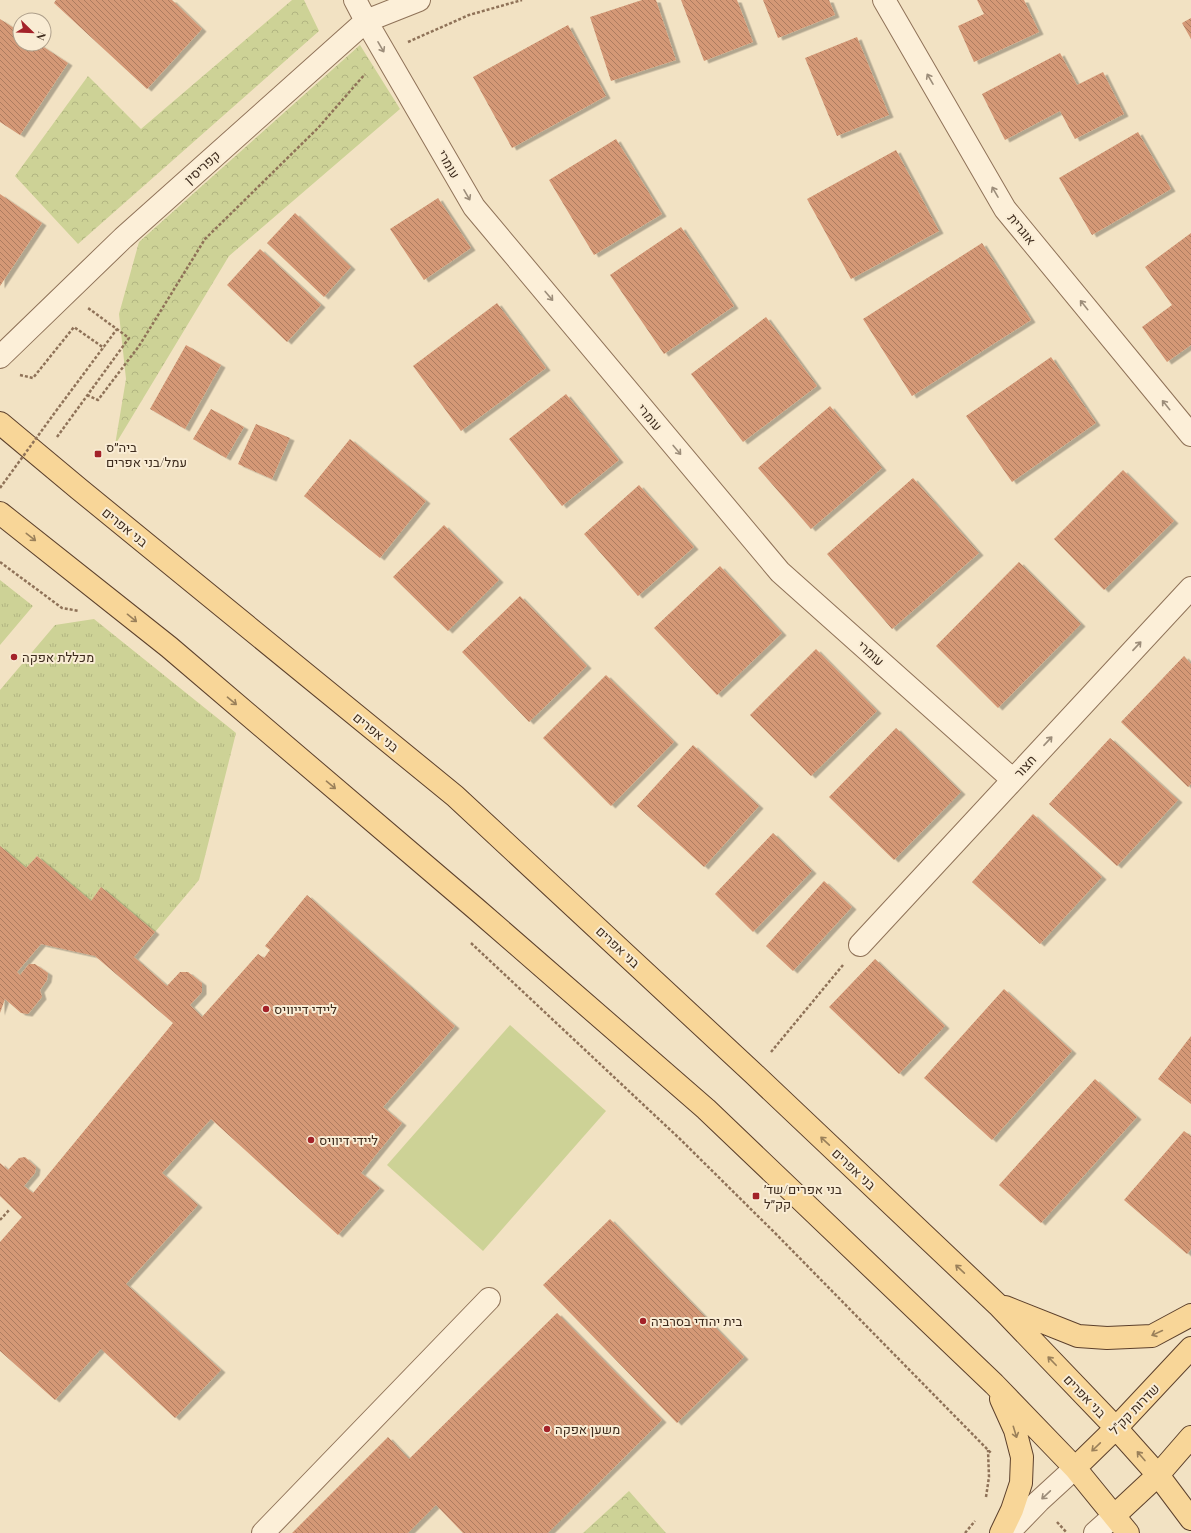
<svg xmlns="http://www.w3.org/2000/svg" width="1191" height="1533" font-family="'Playfair Display',Heebo,serif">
  <defs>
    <pattern id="grass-tufts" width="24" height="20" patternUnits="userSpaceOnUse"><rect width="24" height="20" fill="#cdd296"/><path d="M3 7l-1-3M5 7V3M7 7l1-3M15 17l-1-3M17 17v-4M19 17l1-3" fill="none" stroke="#b1b481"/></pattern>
    <pattern id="park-crowns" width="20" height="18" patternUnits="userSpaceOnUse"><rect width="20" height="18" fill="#cdd296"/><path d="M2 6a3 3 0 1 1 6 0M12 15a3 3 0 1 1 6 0" fill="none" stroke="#b1b481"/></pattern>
    <pattern id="building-back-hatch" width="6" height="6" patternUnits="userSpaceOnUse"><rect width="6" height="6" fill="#d49876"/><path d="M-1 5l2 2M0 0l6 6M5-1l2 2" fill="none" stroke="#ad7c60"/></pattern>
    <filter id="shadow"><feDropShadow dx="4.5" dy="2.5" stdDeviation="0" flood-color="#0004"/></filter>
  </defs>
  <rect width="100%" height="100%" fill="#f2e2c3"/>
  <!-- grass -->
  <path fill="url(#grass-tufts)" d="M0,580L33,606L0,645Z
    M94,619L236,733L199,880L155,932L101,887L91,901L37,856L26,868L0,846V690L55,625Z"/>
  <!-- park -->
  <path fill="url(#park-crowns)" d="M292,0H304L319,31L78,244L15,176L88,76L141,129Z
    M360,45L400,109L229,256L115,445L126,379L119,314L139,242Z
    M629,1491L666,1533H583Z"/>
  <!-- pitch -->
  <path fill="#cdd296" d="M510,1025L606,1111L483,1251L387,1165Z"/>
  <!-- building -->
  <path fill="url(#building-back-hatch)" filter="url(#shadow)" d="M56,0H172L202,29L147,89L54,3Z
    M642,0H656L676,60L611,81L590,17Z
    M681,0H737L753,42L704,61Z
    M763,0H829L835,15L778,38Z
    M977,0H1024L1039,32L974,62L958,26L984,14Z
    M1191,18V39L1182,23Z
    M0,19L20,32V44H39L68,63L20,135L0,122Z
    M568,25L606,96L512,148L473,77Z
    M857,37L889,115L837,136L805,58Z
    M1060,53L1077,85L1103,72L1124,114L1075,139L1060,111L1005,140L982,94Z
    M1138,132L1171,189L1092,235L1059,178Z
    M616,139L662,214L594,255L549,180Z
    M896,150L939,231L851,279L807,199Z
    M0,194L42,223L0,286Z
    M438,198L471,248L424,280L390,229Z
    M295,213L351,267L324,297L267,243Z
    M681,227L734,306L664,354L610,275Z
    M1191,233V345L1167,362L1142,327L1172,305L1145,267Z
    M982,243L1031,320L912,396L863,319Z
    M260,249L321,305L287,342L227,285Z
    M497,303L546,368L461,431L413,366Z
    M766,317L817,386L743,442L691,374Z
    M186,345L221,365L185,429L150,409Z
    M1051,357L1096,423L1012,482L966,416Z
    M566,394L619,460L562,506L509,439Z
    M830,406L882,468L811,529L758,468Z
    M211,409L244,427L226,458L193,439Z
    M256,424L290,438L272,479L238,464Z
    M350,439L426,501L380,558L304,496Z
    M1123,470L1174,521L1104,590L1054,539Z
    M913,478L979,553L892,629L827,554Z
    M639,485L694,547L638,596L584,534Z
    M444,525L499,580L448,631L393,577Z
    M1019,562L1081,624L998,708L936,646Z
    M720,566L782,633L717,695L654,628Z
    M520,596L587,666L529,722L462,652Z
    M816,649L877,711L811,776L750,715Z
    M1184,656L1191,664V784L1188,787L1121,722Z
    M606,675L674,742L611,806L543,738Z
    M896,728L961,792L894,860L829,797Z
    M1110,738L1178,800L1117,866L1049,804Z
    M693,745L759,806L704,867L637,806Z
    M1033,814L1102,877L1040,944L972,882Z
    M773,833L812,871L753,932L715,894Z
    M0,846L26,868L37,856L91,901L101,887L155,932L134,957L167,986L180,972H188L202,983V992L190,1005L202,1017L258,954L264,958L270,950L265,946L307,895L455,1026L383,1107L402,1123L361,1173L380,1188L338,1235L211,1119L162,1173L198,1205L126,1284L221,1370L175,1418L101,1349L55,1400L0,1351V1242L22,1217L0,1196V1163L8,1170L19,1158L25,1157L36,1167L35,1173L24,1186L33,1193L173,1023L95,956L41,944L17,972L20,975L29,964H35L48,973L47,980L40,990L42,997L28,1014L21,1013L5,999L0,1013Z
    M824,881L852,907L793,971L766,946Z
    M875,959L945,1026L899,1074L829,1007Z
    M1004,989L1072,1051L992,1140L924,1078Z
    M1191,1036V1104L1158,1079Z
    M1095,1079L1137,1117L1041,1223L999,1185Z
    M1184,1131L1191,1136V1249L1187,1254L1124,1200Z
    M610,1219L744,1357L677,1423L543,1285Z
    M557,1313L662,1420L548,1533H463L436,1505L408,1533H292L388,1437L409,1459Z"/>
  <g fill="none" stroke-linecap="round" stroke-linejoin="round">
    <defs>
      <path id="minor" d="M355,0L366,21L474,207L780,572L1012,779
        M884,0L1005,209L1191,435
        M0,357L123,238L366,21L419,0
        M860,945L1191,588
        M263,1533L489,1299
        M1008,1533L1039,1501L1075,1468
        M1095,1533L1114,1516"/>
      <path id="major" d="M0,423L79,489L455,796L753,1073L998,1305L1116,1428L1158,1475L1191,1519
        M0,513L169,647L475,908L706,1109L994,1384L1075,1468L1128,1533
        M1005,1307L1078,1336L1107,1338L1152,1336L1191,1315
        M1001,1399L1015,1430L1022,1457L1021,1483L1012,1510L1001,1533
        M1075,1468L1116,1428L1191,1348
        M1114,1516L1158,1475L1191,1437"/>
    </defs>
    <!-- minor casing -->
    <use href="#minor" stroke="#8f7258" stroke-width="24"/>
    <!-- major casing -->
    <use href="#major" stroke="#5c402c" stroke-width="24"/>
    <!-- path -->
    <path stroke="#8f7258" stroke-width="2.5" stroke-dasharray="3 2" stroke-linecap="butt" d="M408,42L469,15L522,0
      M20,375L33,378L74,327L104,348
      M87,395L98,400L139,346L205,239L318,128L365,74
      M56,411L117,329
      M57,437L129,338L88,308
      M0,562L62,608L79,611
      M471,943L680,1139L776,1234L991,1453
      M771,1052L843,965
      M0,1220L10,1209
      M986,1497L989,1477L988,1450
      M1057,1522L1067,1533
      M965,1533L975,1521"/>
    <!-- minor -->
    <use href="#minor" stroke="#fcefd8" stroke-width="22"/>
    <!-- major -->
    <use href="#major" stroke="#f8d698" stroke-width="22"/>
    <!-- path-bridge -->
    <path stroke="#8f7258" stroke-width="2.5" stroke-dasharray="3 2" stroke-linecap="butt" d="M0,488L56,411"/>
  </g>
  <!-- one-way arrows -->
  <defs><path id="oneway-shaft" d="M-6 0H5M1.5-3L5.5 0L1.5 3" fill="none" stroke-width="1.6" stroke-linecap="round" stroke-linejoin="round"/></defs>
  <g stroke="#9c8d7a">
    <use href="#oneway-shaft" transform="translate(381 47) rotate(60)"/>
    <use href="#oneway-shaft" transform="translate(930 79) rotate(-120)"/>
    <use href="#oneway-shaft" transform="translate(995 192) rotate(-120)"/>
    <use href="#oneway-shaft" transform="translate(467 195) rotate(60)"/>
    <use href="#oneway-shaft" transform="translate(549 296) rotate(50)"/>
    <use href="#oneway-shaft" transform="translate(1084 305) rotate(-129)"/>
    <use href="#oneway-shaft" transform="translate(1166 405) rotate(-129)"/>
    <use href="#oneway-shaft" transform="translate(677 450) rotate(50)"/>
    <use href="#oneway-shaft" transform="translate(1137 646) rotate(-47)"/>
    <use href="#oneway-shaft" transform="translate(1048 741) rotate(-47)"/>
    <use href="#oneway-shaft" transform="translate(1046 1495) rotate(137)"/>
  </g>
  <g stroke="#9a805a">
    <use href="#oneway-shaft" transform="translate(31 537) rotate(38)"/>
    <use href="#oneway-shaft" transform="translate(132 618) rotate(39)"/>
    <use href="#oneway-shaft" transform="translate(232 701) rotate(40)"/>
    <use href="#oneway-shaft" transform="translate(331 785) rotate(40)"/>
    <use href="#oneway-shaft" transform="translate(825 1141) rotate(-137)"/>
    <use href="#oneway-shaft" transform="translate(960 1269) rotate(-137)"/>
    <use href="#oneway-shaft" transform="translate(1157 1333) rotate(155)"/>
    <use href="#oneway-shaft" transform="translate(1052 1361) rotate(-134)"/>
    <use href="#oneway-shaft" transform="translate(1015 1432) rotate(73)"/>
    <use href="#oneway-shaft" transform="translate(1096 1447) rotate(136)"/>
    <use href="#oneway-shaft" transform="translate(1141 1456) rotate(-131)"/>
  </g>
  <!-- markers -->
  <g fill="#a32229" stroke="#f9ecd4" stroke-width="1.5">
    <rect x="94" y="450" width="8" height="8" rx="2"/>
    <circle cx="14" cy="657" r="4"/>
    <circle cx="266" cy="1009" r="4"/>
    <circle cx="311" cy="1140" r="4"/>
    <rect x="752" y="1192" width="8" height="8" rx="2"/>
    <circle cx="643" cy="1321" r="4"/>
    <circle cx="547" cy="1429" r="4"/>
  </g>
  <g text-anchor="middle" stroke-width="4" stroke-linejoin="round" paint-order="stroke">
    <!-- street labels -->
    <g font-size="13" fill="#3d2b1d" stroke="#f9ecd4">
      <text transform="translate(449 164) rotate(60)" y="5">עומרי</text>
      <text transform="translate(202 167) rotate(-42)" y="5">קפריסין</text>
      <text transform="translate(1022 229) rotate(51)" y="5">אוגרית</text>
      <text transform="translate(650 417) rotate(50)" y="5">עומרי</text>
      <text transform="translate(125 527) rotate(39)" y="5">בני אפרים</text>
      <text transform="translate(871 653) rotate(42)" y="5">עומרי</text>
      <text transform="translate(376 732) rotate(39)" y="5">בני אפרים</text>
      <text transform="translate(1025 766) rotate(-47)" y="5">חצור</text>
      <text transform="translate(618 947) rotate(43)" y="5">בני אפרים</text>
      <text transform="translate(854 1169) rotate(43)" y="5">בני אפרים</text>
      <text transform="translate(1085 1396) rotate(46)" y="5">בני אפרים</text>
      <text transform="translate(1134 1409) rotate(-46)" y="5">שדרות קק"ל</text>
    </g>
    <!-- poi labels -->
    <g font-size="13" fill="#3d2b1d" stroke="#f9ecd4" text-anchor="start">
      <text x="106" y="452">ביה״ס<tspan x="106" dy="15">עמל/בני אפרים</tspan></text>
      <text x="22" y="662">מכללת אפקה</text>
      <text x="274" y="1014">ליידי דייוויס</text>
      <text x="319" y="1145">ליידי דיוויס</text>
      <text x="764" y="1194">בני אפרים/שד׳<tspan x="764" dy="15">קק״ל</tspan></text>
      <text x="651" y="1326">בית יהודי בסרביה</text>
      <text x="555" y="1434">משען אפקה</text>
    </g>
  </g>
  <!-- north arrow -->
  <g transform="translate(32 32) rotate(113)"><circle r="19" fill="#f9ecd4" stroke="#ae9f8b"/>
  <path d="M0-3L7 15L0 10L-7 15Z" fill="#a32229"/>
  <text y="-6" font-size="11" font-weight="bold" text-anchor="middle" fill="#3d2b1d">N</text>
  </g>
</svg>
